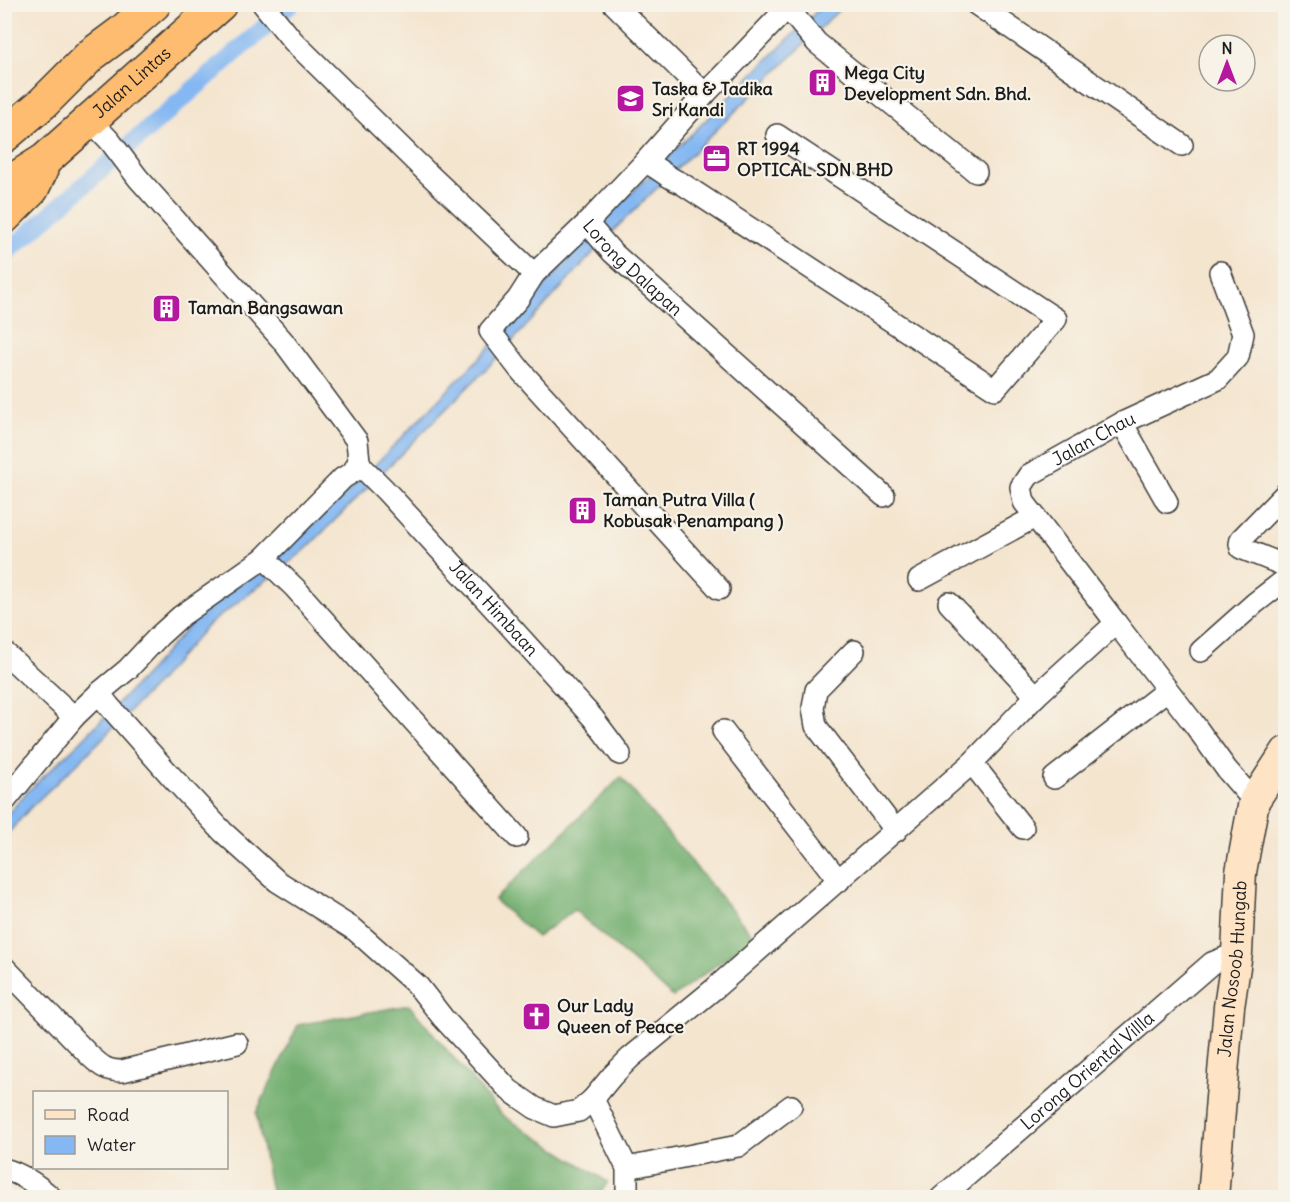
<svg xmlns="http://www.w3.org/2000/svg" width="1290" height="1202" font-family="Delius,sans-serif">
  <rect width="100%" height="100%" fill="#f7f3e8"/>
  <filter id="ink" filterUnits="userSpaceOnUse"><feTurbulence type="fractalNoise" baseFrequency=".0167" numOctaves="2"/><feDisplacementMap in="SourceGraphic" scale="12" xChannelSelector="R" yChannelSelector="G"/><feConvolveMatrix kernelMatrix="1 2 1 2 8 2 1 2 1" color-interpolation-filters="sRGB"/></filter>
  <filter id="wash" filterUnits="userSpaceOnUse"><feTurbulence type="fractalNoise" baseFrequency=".008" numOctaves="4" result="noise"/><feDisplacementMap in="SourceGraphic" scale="24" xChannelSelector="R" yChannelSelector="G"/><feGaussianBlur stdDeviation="1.35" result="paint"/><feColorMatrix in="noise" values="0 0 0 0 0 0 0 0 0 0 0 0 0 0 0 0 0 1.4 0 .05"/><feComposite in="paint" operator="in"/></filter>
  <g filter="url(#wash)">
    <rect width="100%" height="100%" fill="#f4e5cf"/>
    <!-- forest -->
    <path fill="#72af6f" stroke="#476646" stroke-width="1.5" d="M621,777L754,937L673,997L574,910L537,937L494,900Z
      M409,1005L502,1115L608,1182L598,1197H272L256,1113L298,1025Z"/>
    <!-- water -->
    <path fill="#85b8f2" stroke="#506a87" stroke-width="1.5" d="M823,5H844L615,229L497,358L304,551L206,627L158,682L88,753L31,807L5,837V817L27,792L80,742L147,673L198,616L296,540L366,474L490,347L604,220Z"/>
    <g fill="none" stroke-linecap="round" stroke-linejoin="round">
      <!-- canal -->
      <path stroke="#85b8f2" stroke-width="18" d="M4,255L291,4"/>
    </g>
  </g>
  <g filter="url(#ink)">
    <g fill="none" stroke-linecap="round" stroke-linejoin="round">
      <defs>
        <g id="street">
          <path d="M263,4L293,41L415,161L534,274L587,223L645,162L705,94L791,4"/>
          <path d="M614,4L705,94"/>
          <path d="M784,4L817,43L976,172"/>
          <path d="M976,4L1182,145"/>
          <path id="s1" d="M90,120L110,141L138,178L283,341L357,441L359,461L362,467L385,490L509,625L593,718L620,754"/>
          <path d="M645,162C658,167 667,178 681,183L995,389L1056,319L777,135"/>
          <path id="s2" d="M587,223L612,252L884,496"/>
          <path d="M534,274L518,299L490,331L520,370L719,589"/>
          <path d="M1122,423L1167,502"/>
          <path d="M1286,493L1241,539L1240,544L1241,548L1286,566"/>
          <path d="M264,558L295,588L517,837"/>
          <path d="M919,580L1035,517"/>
          <path d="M949,603L1036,696"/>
          <path id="s3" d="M1116,623L1024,502L1021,487L1029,475L1122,423L1218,379L1238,357L1243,334L1220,272"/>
          <path d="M854,651L816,690L813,708L816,726L896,831"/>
          <path d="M1201,651L1255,603L1286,579"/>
          <path d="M4,652L74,717L99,693L128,669L159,636L181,616L264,558L343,478L353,472L359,461"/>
          <path d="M99,693L109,706L170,775L223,832L277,881L355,930L418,986L443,1018L509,1090L535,1108L554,1116L579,1111L593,1099L612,1076L630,1058L714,989L972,763L1036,696L1116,623L1194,724L1227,770L1254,801"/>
          <path d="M723,731L839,881"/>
          <path d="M972,763L1023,828"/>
          <path d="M1054,778L1167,690"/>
          <path d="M4,802L74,717"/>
          <path d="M4,967L90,1056C101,1066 106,1071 122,1071L237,1043"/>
          <path d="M593,1099L627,1168V1198"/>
          <path d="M627,1168L738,1146L791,1106"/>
          <path d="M4,1169C22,1174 38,1185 52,1198"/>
          <path id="s4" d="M941,1198L1212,963L1237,953"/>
        </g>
        <g id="secondary">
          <path id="s5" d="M1213,1198L1223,1073L1229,1007L1237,953L1241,872L1254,801L1286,752"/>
        </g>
        <g id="highway">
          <path d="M4,136L43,103L91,55L122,32L154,4"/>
          <path id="s6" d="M4,186L45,160L220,4"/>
          <path d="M4,217L32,189L41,170"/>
        </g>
      </defs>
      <!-- street casing -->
      <use href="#street" stroke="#3c3a37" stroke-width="24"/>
      <!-- secondary casing -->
      <use href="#secondary" stroke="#3c3a37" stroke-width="33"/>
      <!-- highway casing -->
      <use href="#highway" stroke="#3c3a37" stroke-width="36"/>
      <!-- street -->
      <use href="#street" stroke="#fff" stroke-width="21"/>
      <!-- secondary -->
      <use href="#secondary" stroke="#fee4c5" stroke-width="30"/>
      <!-- highway -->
      <use href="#highway" stroke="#fdbc6f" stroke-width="33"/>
    </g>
  </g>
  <!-- icons -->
  <defs>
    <symbol id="building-square" viewBox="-11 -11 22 22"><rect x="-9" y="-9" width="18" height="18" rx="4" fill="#b5179e" stroke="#f7f3e8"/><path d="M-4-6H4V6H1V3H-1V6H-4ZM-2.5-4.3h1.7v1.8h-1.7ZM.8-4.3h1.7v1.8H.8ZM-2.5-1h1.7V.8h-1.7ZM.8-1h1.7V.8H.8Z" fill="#fff"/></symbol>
    <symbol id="school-square" viewBox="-11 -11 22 22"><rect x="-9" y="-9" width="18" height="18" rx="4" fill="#b5179e" stroke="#f7f3e8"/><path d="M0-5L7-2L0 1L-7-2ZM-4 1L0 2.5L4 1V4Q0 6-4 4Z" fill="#fff"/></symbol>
    <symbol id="office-square" viewBox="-11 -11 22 22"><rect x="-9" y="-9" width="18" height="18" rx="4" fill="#b5179e" stroke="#f7f3e8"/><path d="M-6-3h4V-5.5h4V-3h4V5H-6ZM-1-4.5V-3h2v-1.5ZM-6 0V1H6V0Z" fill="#fff"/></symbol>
    <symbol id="church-square" viewBox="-11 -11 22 22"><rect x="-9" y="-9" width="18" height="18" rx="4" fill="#b5179e" stroke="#f7f3e8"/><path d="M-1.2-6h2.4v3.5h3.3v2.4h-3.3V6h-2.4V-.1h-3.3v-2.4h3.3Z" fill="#fff"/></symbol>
  </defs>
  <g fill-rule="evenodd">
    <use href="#building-square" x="806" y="66" width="33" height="33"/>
    <use href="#school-square" x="614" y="82" width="33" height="33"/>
    <use href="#office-square" x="700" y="142" width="33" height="33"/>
    <use href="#building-square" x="150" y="292" width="33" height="33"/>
    <use href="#building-square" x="566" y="494" width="33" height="33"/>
    <use href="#church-square" x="520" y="1000" width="33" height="33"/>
  </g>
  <g text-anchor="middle" stroke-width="4.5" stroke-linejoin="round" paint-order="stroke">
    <!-- poi labels -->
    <g font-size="18" font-weight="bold" fill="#1c1c1c" stroke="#f7f3e8" text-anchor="start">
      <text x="844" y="79">Mega City<tspan x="844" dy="21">Development Sdn. Bhd.</tspan></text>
      <text x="652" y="95">Taska &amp; Tadika<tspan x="652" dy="21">Sri Kandi</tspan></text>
      <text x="737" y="155">RT 1994<tspan x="737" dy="21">OPTICAL SDN BHD</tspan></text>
      <text x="188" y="314">Taman Bangsawan</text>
      <text x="603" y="506">Taman Putra Villa (<tspan x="603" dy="21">Kobusak Penampang )</tspan></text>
      <text x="557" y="1012">Our Lady<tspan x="557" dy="21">Queen of Peace</tspan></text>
    </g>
    <!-- street labels -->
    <g font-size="18" fill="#1c1c1c" stroke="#f7f3e8">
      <text dy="6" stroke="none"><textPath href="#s6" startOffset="165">Jalan Lintas</textPath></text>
      <text dy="6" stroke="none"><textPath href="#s2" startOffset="64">Lorong Dalapan</textPath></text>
      <text dy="6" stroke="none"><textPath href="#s3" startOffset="256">Jalan Chau</textPath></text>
      <text dy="6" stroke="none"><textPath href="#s1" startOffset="638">Jalan Himbaan</textPath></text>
      <text dy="6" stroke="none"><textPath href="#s5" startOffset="230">Jalan Nosoob Hungab</textPath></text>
      <text dy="6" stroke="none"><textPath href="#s4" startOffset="194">Lorong Oriental Villla</textPath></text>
    </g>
  </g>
  <!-- margin -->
  <rect width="1290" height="1202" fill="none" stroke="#f7f3e8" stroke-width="24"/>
  <!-- legend -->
  <rect x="33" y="1091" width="195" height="78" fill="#f7f3e8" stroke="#9f9d96" stroke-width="1.5"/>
  <rect x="45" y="1110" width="30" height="9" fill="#fee4c5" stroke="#9f9d96" stroke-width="1.5"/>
  <text x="87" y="1121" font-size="18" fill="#1c1c1c">Road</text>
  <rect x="45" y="1136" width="30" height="18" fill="#85b8f2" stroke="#9f9d96" stroke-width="1.5"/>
  <text x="87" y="1151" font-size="18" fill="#1c1c1c">Water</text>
  <!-- north arrow -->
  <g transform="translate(1227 63)"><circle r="28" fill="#f7f3e8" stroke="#9f9d96" stroke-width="1.5"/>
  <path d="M0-4.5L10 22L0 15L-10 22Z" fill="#b5179e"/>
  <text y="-9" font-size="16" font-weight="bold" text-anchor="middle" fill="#1c1c1c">N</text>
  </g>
</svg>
